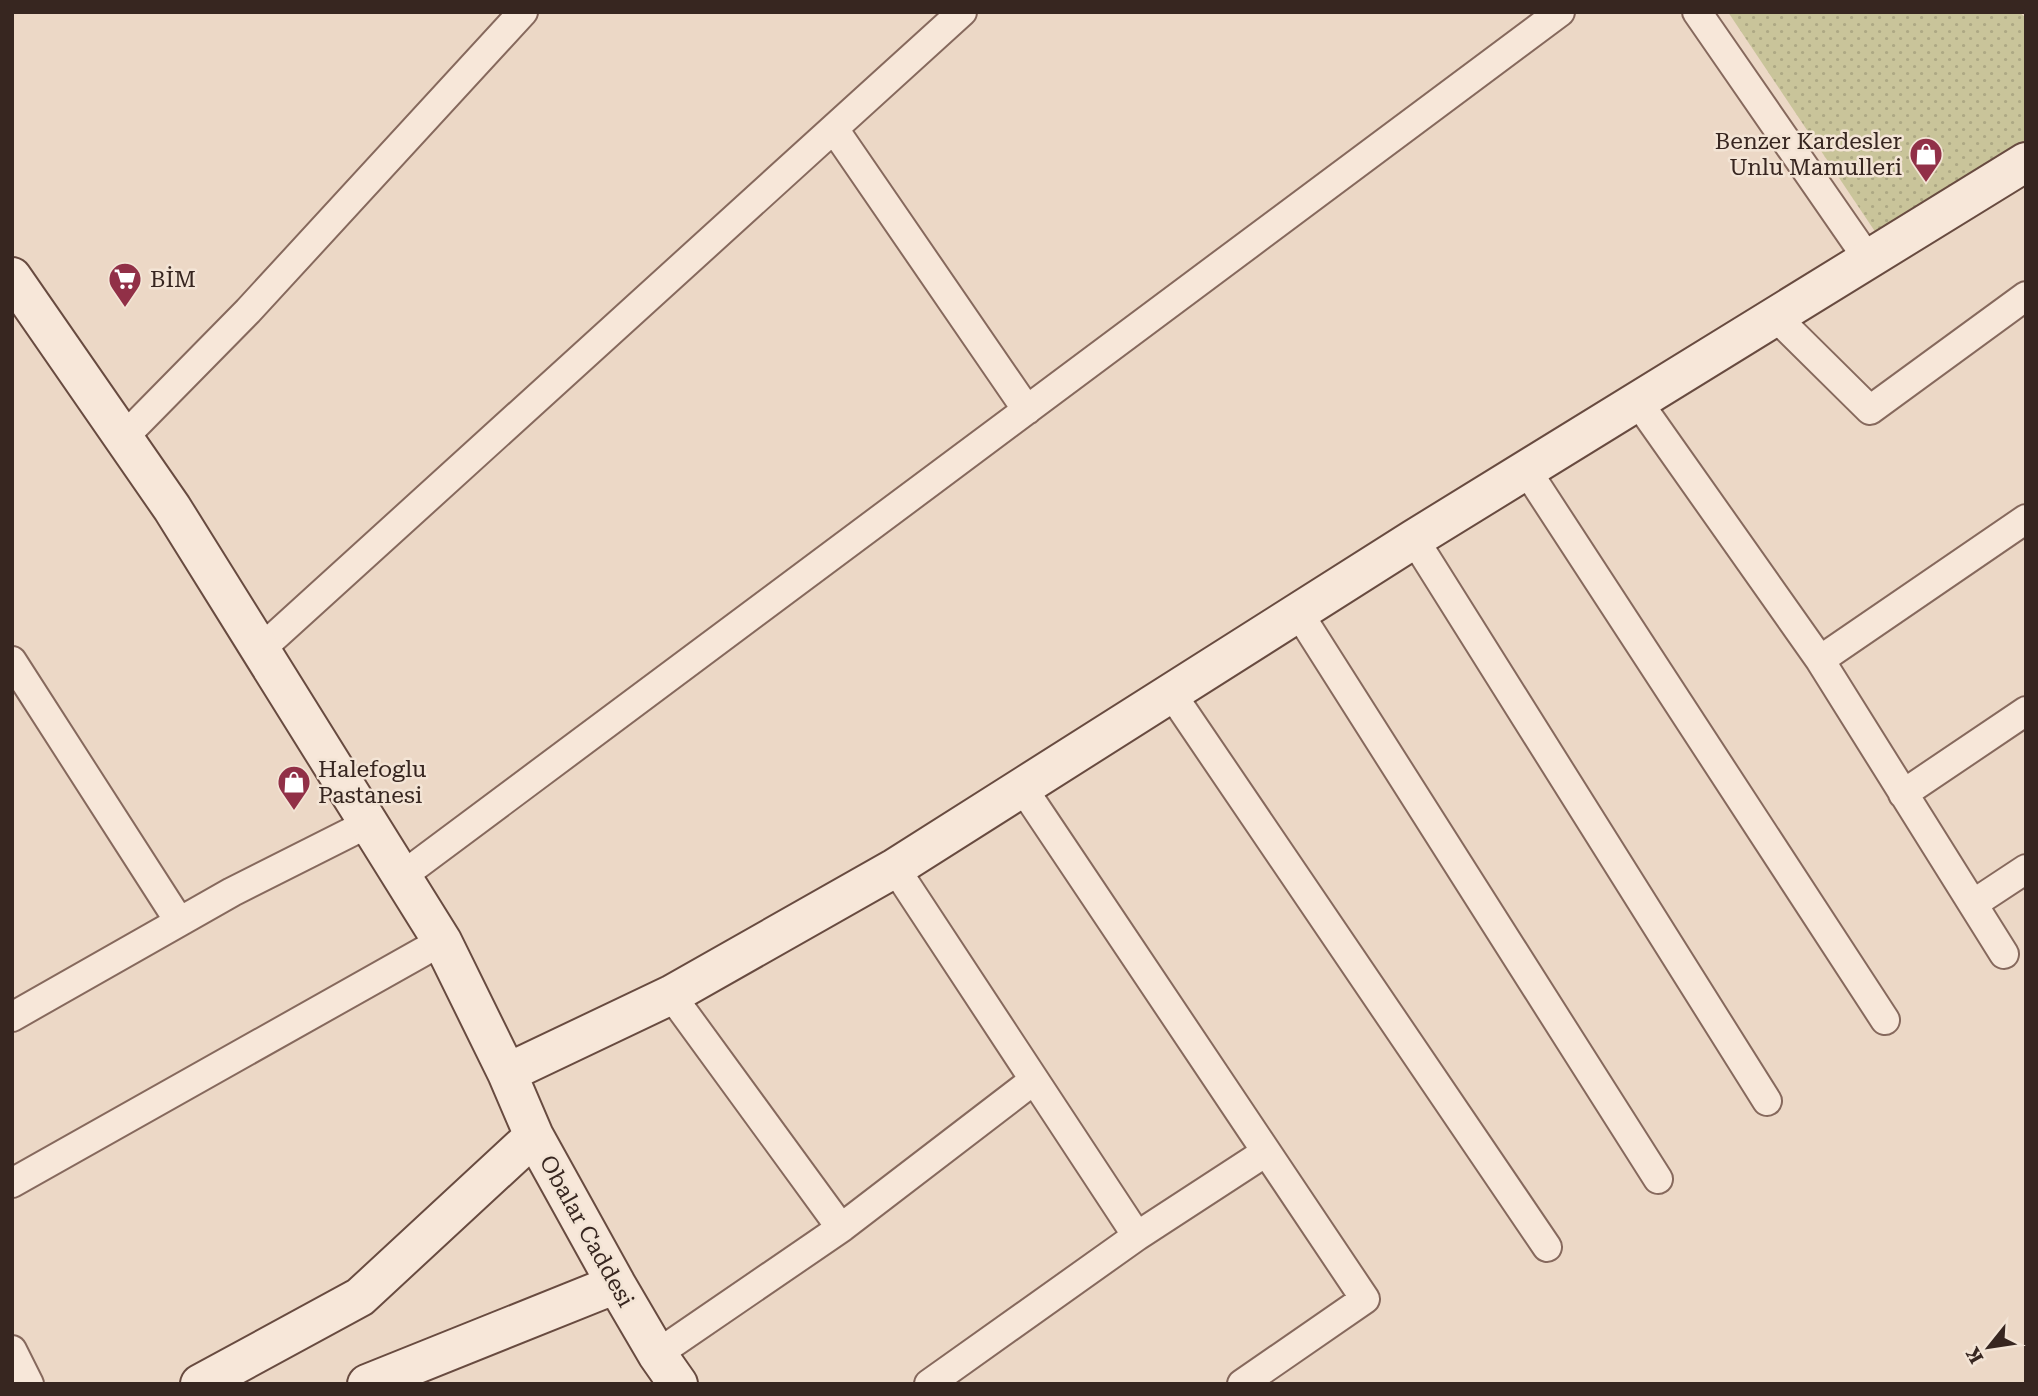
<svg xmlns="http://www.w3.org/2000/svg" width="2038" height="1396" font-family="'Roboto Serif',serif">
  <defs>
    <pattern id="grass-dots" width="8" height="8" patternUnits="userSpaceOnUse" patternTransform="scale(1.75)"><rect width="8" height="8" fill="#c9c49a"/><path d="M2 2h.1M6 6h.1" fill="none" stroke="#ada884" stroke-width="1.8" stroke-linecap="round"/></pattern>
  </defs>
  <rect width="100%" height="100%" fill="#ecd8c6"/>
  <!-- grass -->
  <path fill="url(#grass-dots)" d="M1728,12H2019L2026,18V148L1878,236Z"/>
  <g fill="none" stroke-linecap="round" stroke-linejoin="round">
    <defs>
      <path id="minor" d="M1697,12L1868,259
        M834,129L1027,410
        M1775,316L1870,410L2026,296
        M1638,402L1820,660L2004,954
        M124,437L248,311L523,12
        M1527,471L1885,1020
        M1414,539L1767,1101
        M1298,612L1658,1179
        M261,649L962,12
        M1820,660L2026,519
        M12,661L179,921
        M1171,693L1547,1247
        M1022,787L1365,1299L1242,1384
        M1903,794L2026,711
        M895,868L1137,1236L929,1384
        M402,876L1560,12
        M1973,904L2026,869
        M671,995L841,1228
        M12,1017L232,892L369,823
        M12,1183L442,941
        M1137,1236L1266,1152
        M12,1350L29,1384
        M657,1354L841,1228L1034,1080"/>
      <path id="secondary" d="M12,277L172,508L442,941L507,1073L534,1136L616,1284L657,1354L678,1384
        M507,1073L671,995L895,868L1414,539L2026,162
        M200,1384L360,1297L534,1136
        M367,1384L616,1284"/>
    </defs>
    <!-- minor casing -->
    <use href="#minor" stroke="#86695d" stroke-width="32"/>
    <!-- secondary casing -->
    <use href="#secondary" stroke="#684b40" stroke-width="42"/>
    <!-- minor -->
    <use href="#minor" stroke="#f7e7d9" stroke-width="28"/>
    <!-- secondary -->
    <use href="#secondary" stroke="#f7e7d9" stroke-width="38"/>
  </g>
  <!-- icons -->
  <defs>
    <symbol id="shop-pin" viewBox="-11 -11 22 30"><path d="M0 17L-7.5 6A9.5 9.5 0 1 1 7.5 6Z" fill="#913047" stroke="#f3e4d5"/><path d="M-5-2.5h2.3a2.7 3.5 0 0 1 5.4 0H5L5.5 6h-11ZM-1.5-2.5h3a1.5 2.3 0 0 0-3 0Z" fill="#fff"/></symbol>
    <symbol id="supermarket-pin" viewBox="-11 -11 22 30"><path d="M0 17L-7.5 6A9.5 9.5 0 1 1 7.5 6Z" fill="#913047" stroke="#f3e4d5"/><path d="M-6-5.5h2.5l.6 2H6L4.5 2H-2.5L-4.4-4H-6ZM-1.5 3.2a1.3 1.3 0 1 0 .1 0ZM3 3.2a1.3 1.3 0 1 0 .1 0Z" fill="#fff"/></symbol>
  </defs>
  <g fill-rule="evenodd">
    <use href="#shop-pin" x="1907" y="135" width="38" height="52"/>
    <use href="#supermarket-pin" x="106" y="260" width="38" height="52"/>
    <use href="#shop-pin" x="275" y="763" width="38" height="52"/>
  </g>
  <g text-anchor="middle" stroke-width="5" stroke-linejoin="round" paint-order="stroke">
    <!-- poi labels -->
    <g font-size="23" fill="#372620" stroke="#f3e4d5" text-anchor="start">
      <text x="1902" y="149" text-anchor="end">Benzer Kardesler<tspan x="1902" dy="26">Unlu Mamulleri</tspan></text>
      <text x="150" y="287">BİM</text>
      <text x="318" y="777">Halefoglu<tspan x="318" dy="26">Pastanesi</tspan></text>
    </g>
    <!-- street labels -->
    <g font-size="23" fill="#372620" stroke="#f3e4d5">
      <text transform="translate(587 1231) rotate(61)" y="8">Obalar Caddesi</text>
    </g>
  </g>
  <!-- border -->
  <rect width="2038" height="1396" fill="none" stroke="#372620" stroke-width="28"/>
  <!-- north arrow -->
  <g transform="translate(1989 1347) rotate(240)" stroke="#f3e4d5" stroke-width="5" paint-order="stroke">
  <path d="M0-5L12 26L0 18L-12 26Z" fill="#372620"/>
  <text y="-10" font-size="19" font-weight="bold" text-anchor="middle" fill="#372620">K</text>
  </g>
</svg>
